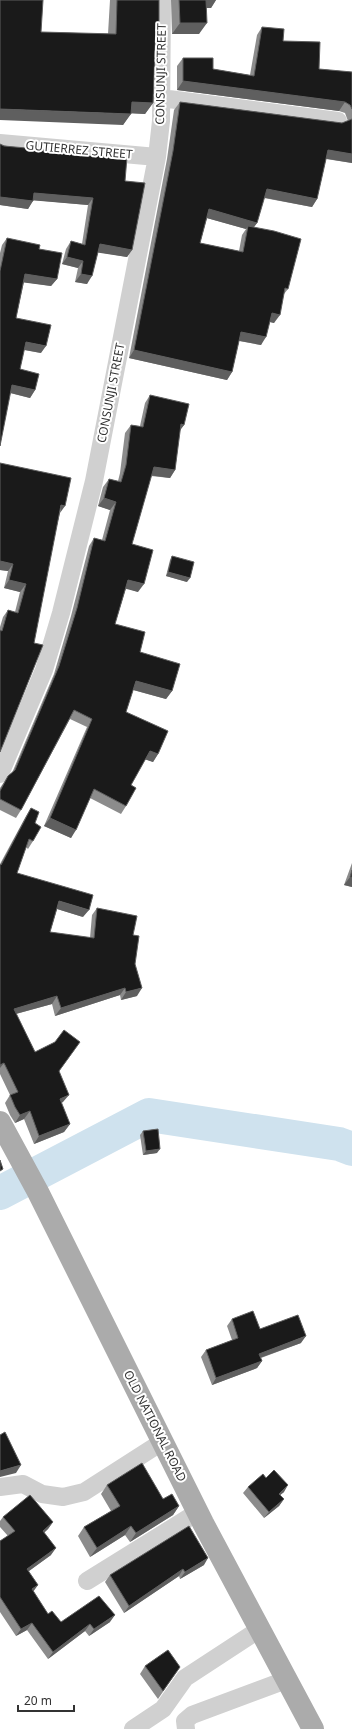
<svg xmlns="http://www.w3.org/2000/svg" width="352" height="1729" font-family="'Noto Sans',sans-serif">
  <rect width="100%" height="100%" fill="#fff"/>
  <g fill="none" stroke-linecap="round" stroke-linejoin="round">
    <!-- river -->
    <path stroke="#cfe2ee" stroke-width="34" d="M0,1193L149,1115L339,1144L352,1149"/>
    <!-- minor -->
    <path stroke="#d0d0d0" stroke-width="18" d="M161,98L338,121
      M0,143L157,157
      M0,774L44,670L61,613L94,481L157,157L161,121L162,0
      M0,1487L23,1484L42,1494L63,1497L84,1492L162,1442
      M87,1581L198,1512
      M133,1729L163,1709L185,1678L260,1629
      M186,1729L185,1721L192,1715L286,1680"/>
    <!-- major -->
    <path stroke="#ababab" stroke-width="22" d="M0,1122L38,1192L203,1523L313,1729"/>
  </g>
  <!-- wall -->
  <path fill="#8c8c8c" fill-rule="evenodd" d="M110,0H159L156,27L153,103L145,114L131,113L123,125L41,32L108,34Z
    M171,0H216L211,8H206L199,34H172Z
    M262,27L283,41L319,69L352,72V163L326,159L317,199L312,207L264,198L257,223L254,227L288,289L284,294L274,323L270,322L261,345L239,341L232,372L227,380L129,358L167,159L174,110L180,102L342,123L348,121L345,113L339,111L177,90V66L183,58L213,69L250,75L257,35ZM207,218L246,229L242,235L239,251L200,243Z
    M0,144L125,181L132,250L127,257L98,252L87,284L75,282L78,268L62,264L66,249L71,241L82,244L88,205L33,200L28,209L0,205Z
    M7,238L39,249L57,279L51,286L24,282L16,318L41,353L24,350L20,369L35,390L30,398L10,393L0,446V253L2,245Z
    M150,395L184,425L180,430L175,470L170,478L151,476L132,544L138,592L126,588L115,624L172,691L166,699L133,690L126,712L158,754L153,762L145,759L131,785L126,806L121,814L90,798L71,838L44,826L87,727L70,719L21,810L16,818L0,810V788L8,776L12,773L54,674L71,616L89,546L94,538L102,540L110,510L98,506L103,487L109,479L118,481L120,473L125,433L131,425L140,426L145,403Z
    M0,463L60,513L0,752V627L3,617L8,610L15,612L20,592L4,588L8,571L0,570Z
    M172,556L187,582L166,576L170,560Z
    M31,808L35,823L33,841L28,849L26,847L17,873L83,917L57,909L50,932L90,938L92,915L97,908L133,935L137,996L121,1000L120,995L55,1016L52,1004L16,1014L35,1052L75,1049L59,1071L63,1102L61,1103L70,1124L64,1132L34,1144L24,1119L15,1123L10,1115L5,1103L10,1095L0,1074V864L26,816Z
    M352,863V887L344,885Z
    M143,1131L157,1153L143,1155L140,1135Z
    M232,1319L260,1329L301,1343L261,1358L262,1361L257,1368L212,1385L201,1357L206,1350L232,1340L227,1326Z
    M266,1478L284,1492L280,1495L284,1499L279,1506L264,1518L243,1493L248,1487Z
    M107,1485L163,1499L179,1506L173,1515L130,1542L125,1535L90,1557L78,1536L84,1527L111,1511L101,1494Z
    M3,1517L53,1522L48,1529L44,1533L51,1555L29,1571L33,1592L48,1614L61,1622H110L89,1636L85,1631L48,1659L27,1630L16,1636L0,1612V1541L8,1536L0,1527V1521Z
    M204,1565L180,1579L179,1576L124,1613L105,1582L110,1575Z
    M145,1666L180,1667L158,1699L140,1674Z"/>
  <!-- shaded-wall -->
  <path fill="#5f5f5f" d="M204,0H216L211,8H199Z
    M180,23H207L199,34H172Z
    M183,81L345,102L339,111L177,90Z
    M132,102L153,103L145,114L124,113Z
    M0,109L131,114L123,125L0,120Z
    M328,150L352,154V163L322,158Z
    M267,189L317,199L312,207L261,197Z
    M34,193L93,198L88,205L29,200Z
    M0,197L33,201L28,209L0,205Z
    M209,209L257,223L251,231L248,226L246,229L203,217Z
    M100,244L132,250L127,257L94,252Z
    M67,257L83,261L78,268L62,264Z
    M25,274L57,279L51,286L20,282Z
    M81,274L92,276L87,284L75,282Z
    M272,313L280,315L274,323L266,321Z
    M241,332L266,337L261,345L235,340Z
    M26,342L46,346L41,353L20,349Z
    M134,350L232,372L227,380L129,358Z
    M12,385L35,390L30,398L7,392Z
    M181,424L184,425L178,433Z
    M154,467L175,470L170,478L148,475Z
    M104,498L116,502L110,510L98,506Z
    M61,505L65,506L60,513Z
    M0,561L13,564L8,571L0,570Z
    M168,572L190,578L187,582L166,576Z
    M9,580L26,584L20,592L4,588Z
    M128,580L144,584L138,592L123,588Z
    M136,681L172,691L166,699L130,689Z
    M150,751L158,754L153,762L144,759Z
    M50,818L76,830L71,838L44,826Z
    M350,877L352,878V887L344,885Z
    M59,901L89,910L83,917L54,908Z
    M125,988L120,995L55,1016L61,1008Z
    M142,988L137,996L121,1000L126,992Z
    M57,996L52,1004L8,1016L14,1009Z
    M4,1063L0,1068V1065Z
    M69,1095L63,1102L54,1106L60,1099Z
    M30,1111L24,1119L15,1123L20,1115Z
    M70,1124L64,1132L34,1144L39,1136Z
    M160,1149L157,1153L143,1155L146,1151Z
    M306,1336L301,1343L254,1360L259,1354Z
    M262,1361L257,1368L212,1385L216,1378Z
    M21,1465L16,1473L0,1477V1471Z
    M288,1485L284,1492L274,1500L279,1494Z
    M284,1499L279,1506L264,1518L269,1512Z
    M179,1506L173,1515L130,1542L136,1533Z
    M53,1522L48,1529L38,1538L43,1531Z
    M131,1526L125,1535L90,1557L97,1548Z
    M56,1548L51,1555L22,1576L27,1569Z
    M208,1558L204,1565L180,1579L185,1572Z
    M183,1569L179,1576L124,1613L129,1606Z
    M38,1585L33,1592L32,1589Z
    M115,1615L110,1622L89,1636L94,1629Z
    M32,1623L27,1630L16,1636L21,1629Z
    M90,1624L85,1631L48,1659L53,1652Z"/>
  <!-- building -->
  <path fill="#1a1a1a" stroke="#5f5f5f" d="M0,0H43L41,32L116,34L117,0H159V23H156L153,103L132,102L131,114L0,109Z
    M179,0H206L207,23H180Z
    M262,27L284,29L283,41L320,42L319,69L352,72V109L350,105L345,102L183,81V58H213V69L254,76Z
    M180,102L342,123L352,119V154L328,150L317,199L267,189L257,223L209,209L200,243L243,252L248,226L274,231L301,239L288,289L285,288L280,315L272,313L266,337L241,332L232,372L134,350L173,151Z
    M0,144L4,146L127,157L125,181L145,183L132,250L100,244L92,276L81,274L83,261L67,257L71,241L85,245L93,198L34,193L33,201L0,197Z
    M7,238L40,245L39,249L62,253L57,279L25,274L16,318L51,325L46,346L26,342L20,369L39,374L35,390L12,385L0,446V271Z
    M150,395L189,404L184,425L181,424L175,470L154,467L132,544L153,550L144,584L128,580L115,624L145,632L140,652L180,664L172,691L136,681L126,712L168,731L158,754L150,751L131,785L136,788L126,806L94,789L76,830L50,818L92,719L74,710L21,810L0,799V791L8,776L15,770L59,666L77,608L94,538L105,541L116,502L104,498L109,479L121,482L126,465L131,425L143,427Z
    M0,463L71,478L65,506L61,505L34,643L43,645L0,752V630L2,631L8,610L18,613L26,584L9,580L13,564L0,561Z
    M172,556L194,562L190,578L168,572Z
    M31,808L39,812L35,823L41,827L33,841L29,839L17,873L93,895L89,910L59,901L50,932L94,938L97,908L137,916L133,935L139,936L135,964L142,988L126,992L125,988L61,1008L57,996L14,1009L35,1052L55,1042L64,1030L80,1042L59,1071L69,1095L60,1099L70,1124L39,1136L30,1111L20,1115L15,1107L10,1095L18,1092L4,1063L0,1065V864L1,865Z
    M352,870V878L350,877Z
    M158,1129L160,1149L146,1151L143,1131Z
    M0,1160L3,1169L0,1171Z
    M253,1311L260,1329L298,1315L306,1336L259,1354L262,1361L216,1378L206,1350L238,1338L232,1319Z
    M5,1432L21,1465L0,1471V1435Z
    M142,1463L163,1499L172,1494L179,1506L136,1533L131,1526L97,1548L84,1527L120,1506L107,1485Z
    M274,1470L288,1485L279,1494L284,1499L269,1512L248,1487L263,1474L266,1478Z
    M30,1495L53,1522L43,1531L56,1548L27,1569L38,1585L32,1589L48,1614L52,1611L61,1622L99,1596L115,1615L94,1629L90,1624L53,1652L32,1623L21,1629L0,1597V1541L15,1531L3,1517Z
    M189,1526L208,1558L185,1572L183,1569L129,1606L110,1575Z
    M168,1650L180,1667L163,1691L145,1666Z"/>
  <g text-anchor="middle" stroke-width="4" stroke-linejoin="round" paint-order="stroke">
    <!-- street labels -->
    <g font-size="12" fill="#333" stroke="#fff">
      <text transform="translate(161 74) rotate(-89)" y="4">CONSUNJI STREET</text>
      <text transform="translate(79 150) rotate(5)" y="4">GUTIERREZ STREET</text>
      <text transform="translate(111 393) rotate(-79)" y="4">CONSUNJI STREET</text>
      <text transform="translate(155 1426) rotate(63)" y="4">OLD NATIONAL ROAD</text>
    </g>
  </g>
  <!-- scale -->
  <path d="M18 1705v6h56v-6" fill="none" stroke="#333333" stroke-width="2"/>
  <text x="24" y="1705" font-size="12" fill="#333333" stroke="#ffffff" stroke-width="3" paint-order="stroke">20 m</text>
</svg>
